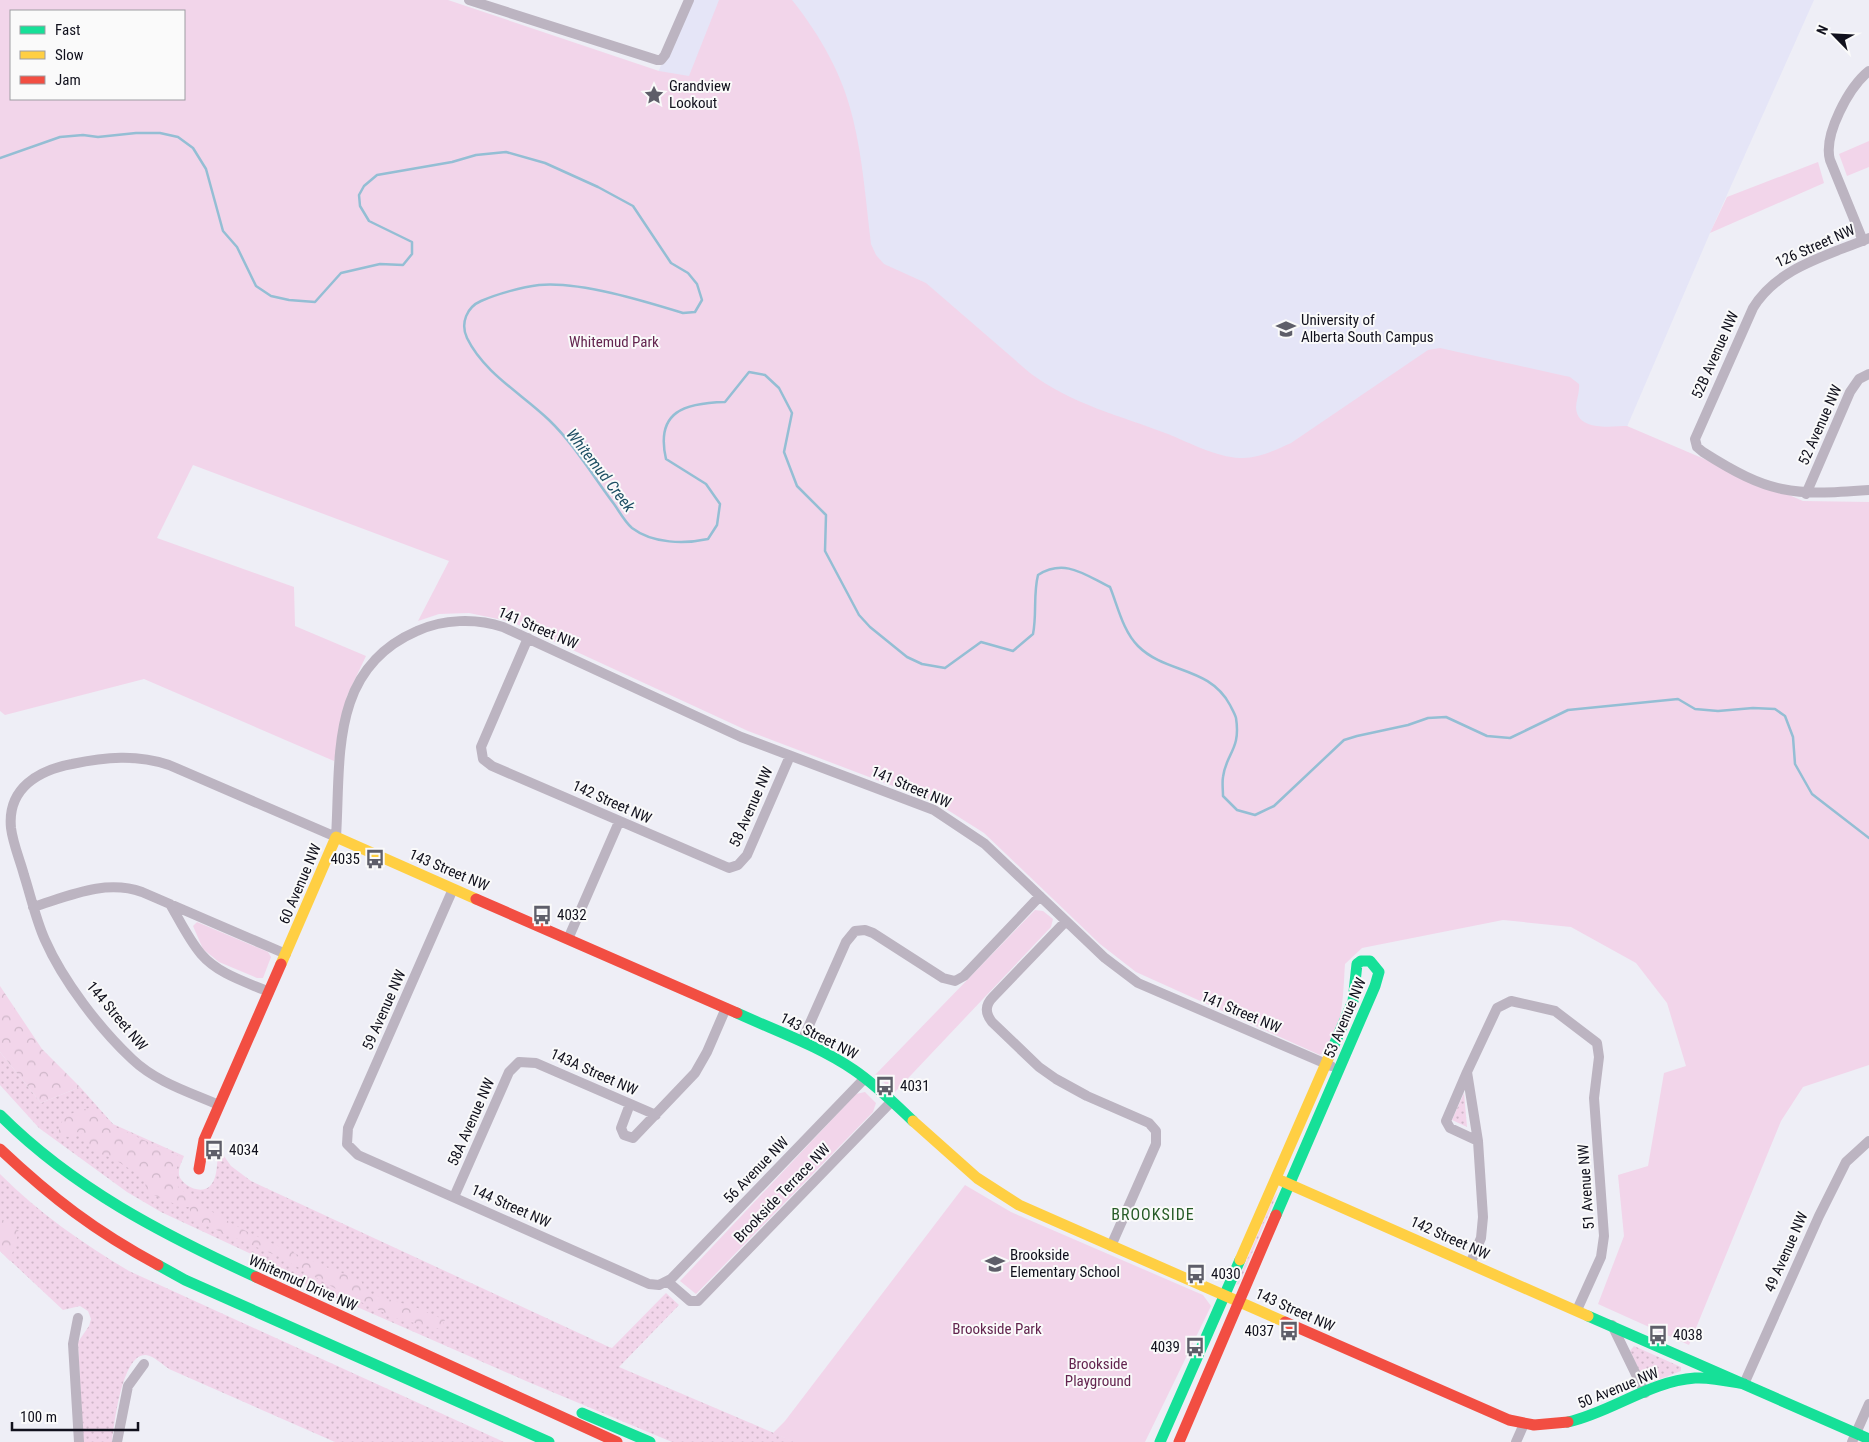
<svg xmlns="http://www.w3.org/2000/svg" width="1869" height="1442" font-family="'Roboto Condensed',sans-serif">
  <defs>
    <pattern id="grass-dots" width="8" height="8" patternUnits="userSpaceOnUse" patternTransform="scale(1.25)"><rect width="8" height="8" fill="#f2d5ea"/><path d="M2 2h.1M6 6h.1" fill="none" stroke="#ceb6c8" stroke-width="1.8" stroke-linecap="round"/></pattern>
    <pattern id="forest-crowns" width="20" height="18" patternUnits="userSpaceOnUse" patternTransform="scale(1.25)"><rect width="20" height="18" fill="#f2d5ea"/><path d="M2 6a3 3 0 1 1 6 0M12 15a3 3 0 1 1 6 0" fill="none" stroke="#ceb6c8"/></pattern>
  </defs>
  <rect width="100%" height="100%" fill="#eeeef6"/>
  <!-- built -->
  <path fill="#e5e5f7" d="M690,0H1814L1710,233L1489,749L613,174Z"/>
  <!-- grass -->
  <path fill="url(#grass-dots)" d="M0,1052L41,1103L80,1087L113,1124L184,1156C182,1162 178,1168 179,1175C182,1186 201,1195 210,1186C219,1177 216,1160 219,1149L231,1166L251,1181L609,1347L612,1348L666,1293L679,1305L619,1367L795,1442H672L526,1381L348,1303L300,1282L262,1259L161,1212L127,1192L39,1128L0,1085Z
    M1464,1093L1467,1127L1452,1120Z
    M0,1174C39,1213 82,1243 129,1271L504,1442H335L169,1369C163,1365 154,1356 146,1355C122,1353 114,1425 112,1442H83L78,1342L89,1326L91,1319L88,1311L80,1306L63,1310L0,1251Z
    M1278,1192L1239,1284L1236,1285L1273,1199Z
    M1634,1346L1681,1367V1371L1650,1383L1645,1382L1630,1351Z"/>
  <!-- forest -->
  <path fill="url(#forest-crowns)" d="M0,986L42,1049L80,1087L41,1103L0,1052Z
    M94,1107L111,1125L181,1157L176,1170L178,1187C230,1231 298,1254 361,1281L367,1293L415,1307L445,1320L440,1329L398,1319L350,1297L280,1257L193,1220L189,1207C179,1208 159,1196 147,1193L144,1178L114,1159L91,1150L80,1131L68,1137L59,1133C59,1114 79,1110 94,1107Z
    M0,1218L19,1231L10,1261L0,1251Z"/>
  <!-- park -->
  <path fill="#f2d5ea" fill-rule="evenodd" d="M0,0H448L659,71L689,76L719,0H792C820,35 843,75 853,119C863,160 866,203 871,244L876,255L884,264L926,283L1030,373C1071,404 1121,416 1168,434C1190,443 1216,457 1240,458C1258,459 1275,450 1291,443L1428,350L1440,348L1570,377L1579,384C1580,392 1576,400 1576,408C1578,432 1612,426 1627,426L1803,501L1869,502V1065L1803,1087L1781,1121L1689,1345L1598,1304L1624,1236L1618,1175L1648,1166L1664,1073L1686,1066L1667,1003L1636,963L1571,927L1503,920L1362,948L1345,964C1343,991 1344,1037 1320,1055L1136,972L1100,944L984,833L935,802L748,731L512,622L469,613L439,614L418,621L449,561L193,465L157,538L294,587L295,626L366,656L347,696L334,761L144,679L5,715L0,711ZM11,11H184V99H11Z
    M1869,141V167L1847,176L1839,154Z
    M1818,162L1824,183L1710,233L1727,197Z
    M1035,910L1043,911L1053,919L1051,927L895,1092L875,1075Z
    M197,922L268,952L271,957L263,978H257L219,962L203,949L193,926Z
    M865,1092L876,1103L873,1112L696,1294L680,1281L856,1094Z
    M965,1185L1011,1212L1203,1295L1211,1306L1145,1442H794L773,1433L785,1421Z"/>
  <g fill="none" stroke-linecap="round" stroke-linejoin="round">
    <!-- stream -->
    <path stroke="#94bed4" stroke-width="2.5" d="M0,158L60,137L83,135L98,137L136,133H160L178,137L193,148L206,169L223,231L237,247L256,286L271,296L289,300L315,302L341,273L380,264L403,265L412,254V242L369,221L360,206L359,195L364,186L377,175L452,162L476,155L506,152L545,163L598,187L633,206L671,263L688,273L697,284L702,300L695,312L683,313C644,301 579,281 539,285C522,287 497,294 481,301C467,307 460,323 467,338C484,373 522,394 549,420C574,444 593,476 614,504C619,511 625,522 632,528C653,544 685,544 708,539L717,525L720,504L706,484L666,459C655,411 685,403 725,402L749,372L765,375L779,388L792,413L784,452L797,486L826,515L825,551L859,615L870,627L907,657L922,664L945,668L981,642L1013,651L1033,634C1037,614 1033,595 1038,575C1065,558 1085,575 1110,587C1118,607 1123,631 1138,646C1166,674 1209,666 1230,705C1232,709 1235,714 1236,718C1241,750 1226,753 1223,777C1222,783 1223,790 1223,796L1237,810L1255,815L1274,806L1344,740L1357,736L1408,725L1428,718L1446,717L1487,736L1510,738L1568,710L1678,699L1695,709L1718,711L1753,708L1775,709L1785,716L1793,737L1795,764L1812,794L1869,838"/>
    <!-- street -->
    <path stroke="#bcb4c1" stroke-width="10" d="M469,0L657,60H661L665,55L689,0
      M1869,238C1827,256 1778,267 1753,308L1695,439L1697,447L1703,452C1769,494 1792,496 1869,490
      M1863,241L1830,160C1823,135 1849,87 1869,71
      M1806,494L1850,392L1859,379L1869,374
      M528,638L481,747L483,759L492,766L729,868L738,865L747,855L790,756
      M453,889L348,1128L347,1144L358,1155L649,1284L659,1285L671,1279L865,1078
      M170,904C180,921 189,940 201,954C218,974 246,982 269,992
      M33,907C69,896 105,879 142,892L286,954
      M1066,921L993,997C985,1005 985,1013 992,1022L1039,1067L1056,1079L1087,1096L1149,1123L1156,1131V1144L1111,1246
      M568,939L619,822
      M802,1041L846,942L855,931L865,930L873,933L943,978L955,981L964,976L1040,896
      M1467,1072L1446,1121L1450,1128L1478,1141
      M630,1104L621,1128L624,1135L633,1138L695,1073L707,1052L726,1008
      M219,1105C189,1092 156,1082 132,1059C100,1029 63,981 45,940C36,920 31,897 24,875C20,860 13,844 11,828C7,788 39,770 72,764C105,757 137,754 169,765L336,837C341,758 329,669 417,631C443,619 476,618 503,627L741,737L934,810L985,844L1105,958L1138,983L1331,1066
      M454,1197L509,1072L519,1062L536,1063L656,1115
      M1470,1264L1481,1238L1483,1217L1478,1141L1467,1072L1497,1008L1511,1001L1555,1011L1597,1043L1599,1057L1594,1098L1604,1236L1601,1257L1577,1310
      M668,1282L690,1301H698L891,1102
      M78,1318L73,1344L79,1442
      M1612,1325L1645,1393
      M1744,1384L1819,1216L1846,1162L1869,1141
      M117,1442L128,1386L144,1364
      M1516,1442L1524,1424
      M1852,1442L1869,1404"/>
    <!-- fast -->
    <path stroke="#16e098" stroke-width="11" d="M737,1013C776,1031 819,1046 854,1070C876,1085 894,1103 913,1121
      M0,1115C73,1188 162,1234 256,1277
      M1276,1215L1375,986L1379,972L1370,961H1361L1357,964L1353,1001L1331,1052
      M158,1265L185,1280L549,1442
      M1588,1316L1869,1439
      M582,1413L650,1442
      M1568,1422C1612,1412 1650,1381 1695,1378C1711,1377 1728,1381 1744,1384
      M1160,1442L1240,1260"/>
    <!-- slow -->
    <path stroke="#ffcf43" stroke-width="11" d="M281,964L336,837L476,899
      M913,1121L977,1178L1019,1205L1285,1322
      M1282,1181L1588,1316
      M1240,1260L1331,1052"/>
    <!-- jam -->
    <path stroke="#f24e42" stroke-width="11" d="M476,899L737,1013
      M0,1149C52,1198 95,1231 158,1265
      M199,1169L204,1140L281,964
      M256,1277L617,1442
      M1285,1322L1509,1420L1534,1425L1568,1422
      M1179,1442L1276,1215"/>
  </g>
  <!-- icons -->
  <defs>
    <symbol id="sight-bare" viewBox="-9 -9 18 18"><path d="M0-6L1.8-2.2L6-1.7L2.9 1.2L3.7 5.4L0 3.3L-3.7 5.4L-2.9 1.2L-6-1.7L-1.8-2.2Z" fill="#5e5e69" stroke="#fafafa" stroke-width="2.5" paint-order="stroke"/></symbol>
    <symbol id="university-bare" viewBox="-9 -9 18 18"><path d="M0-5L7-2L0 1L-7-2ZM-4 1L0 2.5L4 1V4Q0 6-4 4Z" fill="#5e5e69" stroke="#fafafa" stroke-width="2.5" paint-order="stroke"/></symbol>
    <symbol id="bus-bare" viewBox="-9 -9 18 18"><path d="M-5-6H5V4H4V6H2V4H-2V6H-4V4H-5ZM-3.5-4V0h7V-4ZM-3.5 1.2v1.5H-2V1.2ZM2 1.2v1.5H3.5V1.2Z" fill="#5e5e69" stroke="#fafafa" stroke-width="2.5" paint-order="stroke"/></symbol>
    <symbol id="school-bare" viewBox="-9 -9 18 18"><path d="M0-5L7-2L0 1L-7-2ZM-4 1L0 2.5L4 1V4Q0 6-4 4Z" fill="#5e5e69" stroke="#fafafa" stroke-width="2.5" paint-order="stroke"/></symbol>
  </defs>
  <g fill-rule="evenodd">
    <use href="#sight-bare" x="640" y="81" width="28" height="28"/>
    <use href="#university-bare" x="1272" y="315" width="28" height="28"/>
    <use href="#bus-bare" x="361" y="845" width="28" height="28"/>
    <use href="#bus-bare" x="528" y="901" width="28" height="28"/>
    <use href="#bus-bare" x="871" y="1072" width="28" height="28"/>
    <use href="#bus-bare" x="200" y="1136" width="28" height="28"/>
    <use href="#school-bare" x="981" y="1250" width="28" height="28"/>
    <use href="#bus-bare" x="1182" y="1260" width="28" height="28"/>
    <use href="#bus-bare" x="1275" y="1317" width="28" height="28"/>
    <use href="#bus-bare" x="1644" y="1321" width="28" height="28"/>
    <use href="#bus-bare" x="1181" y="1333" width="28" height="28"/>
  </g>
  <g text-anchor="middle" stroke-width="4" stroke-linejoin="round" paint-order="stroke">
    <!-- poi labels -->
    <g font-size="15" fill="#11111d" stroke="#fafafa" text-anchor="start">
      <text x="669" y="91">Grandview<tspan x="669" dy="17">Lookout</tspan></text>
      <text x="1301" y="325">University of<tspan x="1301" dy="17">Alberta South Campus</tspan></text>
      <text x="360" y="864" text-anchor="end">4035</text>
      <text x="557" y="920">4032</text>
      <text x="900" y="1091">4031</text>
      <text x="229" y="1155">4034</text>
      <text x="1010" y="1260">Brookside<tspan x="1010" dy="17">Elementary School</tspan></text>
      <text x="1211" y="1279">4030</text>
      <text x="1274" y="1336" text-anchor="end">4037</text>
      <text x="1673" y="1340">4038</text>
      <text x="1180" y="1352" text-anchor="end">4039</text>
    </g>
    <!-- street labels -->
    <g font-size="15" fill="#11111d" stroke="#fafafa">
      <text transform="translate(1815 246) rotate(-24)" y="5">126 Street NW</text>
      <text transform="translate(1715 355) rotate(-66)" y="5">52B Avenue NW</text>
      <text transform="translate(1820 425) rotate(-66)" y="5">52 Avenue NW</text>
      <text transform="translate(538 628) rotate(23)" y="5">141 Street NW</text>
      <text transform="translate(911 787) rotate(23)" y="5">141 Street NW</text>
      <text transform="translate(612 802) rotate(24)" y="5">142 Street NW</text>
      <text transform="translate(751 807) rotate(-66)" y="5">58 Avenue NW</text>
      <text transform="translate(449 870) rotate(23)" y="5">143 Street NW</text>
      <text transform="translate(300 884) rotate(-67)" y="5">60 Avenue NW</text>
      <text transform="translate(384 1010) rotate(-66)" y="5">59 Avenue NW</text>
      <text transform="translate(1241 1012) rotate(23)" y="5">141 Street NW</text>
      <text transform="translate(117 1016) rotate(50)" y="5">144 Street NW</text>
      <text transform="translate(1345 1018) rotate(-67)" y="5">53 Avenue NW</text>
      <text transform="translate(819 1036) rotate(27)" y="5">143 Street NW</text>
      <text transform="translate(594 1072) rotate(24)" y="5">143A Street NW</text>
      <text transform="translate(471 1122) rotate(-66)" y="5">58A Avenue NW</text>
      <text transform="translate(756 1170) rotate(-46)" y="5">56 Avenue NW</text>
      <text transform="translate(1586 1187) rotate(-94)" y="5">51 Avenue NW</text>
      <text transform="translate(782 1193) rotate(-46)" y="5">Brookside Terrace NW</text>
      <text transform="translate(511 1206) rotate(24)" y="5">144 Street NW</text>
      <text transform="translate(1450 1238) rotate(24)" y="5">142 Street NW</text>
      <text transform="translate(1786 1252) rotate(-66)" y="5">49 Avenue NW</text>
      <text transform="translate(303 1283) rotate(24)" y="5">Whitemud Drive NW</text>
      <text transform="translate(1295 1310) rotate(24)" y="5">143 Street NW</text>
      <text transform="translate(1618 1388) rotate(-22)" y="5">50 Avenue NW</text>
    </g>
    <!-- park labels -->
    <g font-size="15" fill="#63254f" stroke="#fafafa">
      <text x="614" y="347">Whitemud Park</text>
      <text x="997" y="1334">Brookside Park</text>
      <text x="1098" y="1369">Brookside<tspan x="1098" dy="17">Playground</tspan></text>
    </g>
    <!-- water labels -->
    <g font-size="16" font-style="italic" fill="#1d4e63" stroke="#fafafa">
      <text transform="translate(601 470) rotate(52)" y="6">Whitemud Creek</text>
    </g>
    <!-- neighbourhood labels -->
    <g font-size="16" letter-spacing="1" fill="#265b26" stroke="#fafafa">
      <text x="1153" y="1220">BROOKSIDE</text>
    </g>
  </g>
  <!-- legend -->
  <rect x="10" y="10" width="175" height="90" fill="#fafafa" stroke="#9d9da2"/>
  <rect x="20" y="26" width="25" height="8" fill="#16e098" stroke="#9d9da2"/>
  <text x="55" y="35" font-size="15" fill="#11111d">Fast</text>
  <rect x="20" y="51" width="25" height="8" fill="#ffcf43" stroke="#9d9da2"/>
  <text x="55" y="60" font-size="15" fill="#11111d">Slow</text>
  <rect x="20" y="76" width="25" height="8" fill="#f24e42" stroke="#9d9da2"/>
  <text x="55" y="85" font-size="15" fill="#11111d">Jam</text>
  <!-- north arrow -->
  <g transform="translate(1834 35) rotate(294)" stroke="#fafafa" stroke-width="4" paint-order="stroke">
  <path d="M0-4L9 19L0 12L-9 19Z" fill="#11111d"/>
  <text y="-8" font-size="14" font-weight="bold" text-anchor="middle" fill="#11111d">N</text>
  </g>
  <!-- scale -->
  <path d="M12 1422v8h126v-8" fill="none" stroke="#11111d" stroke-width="2.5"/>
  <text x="20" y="1422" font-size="15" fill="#11111d" stroke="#fafafa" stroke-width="4" paint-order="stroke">100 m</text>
</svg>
